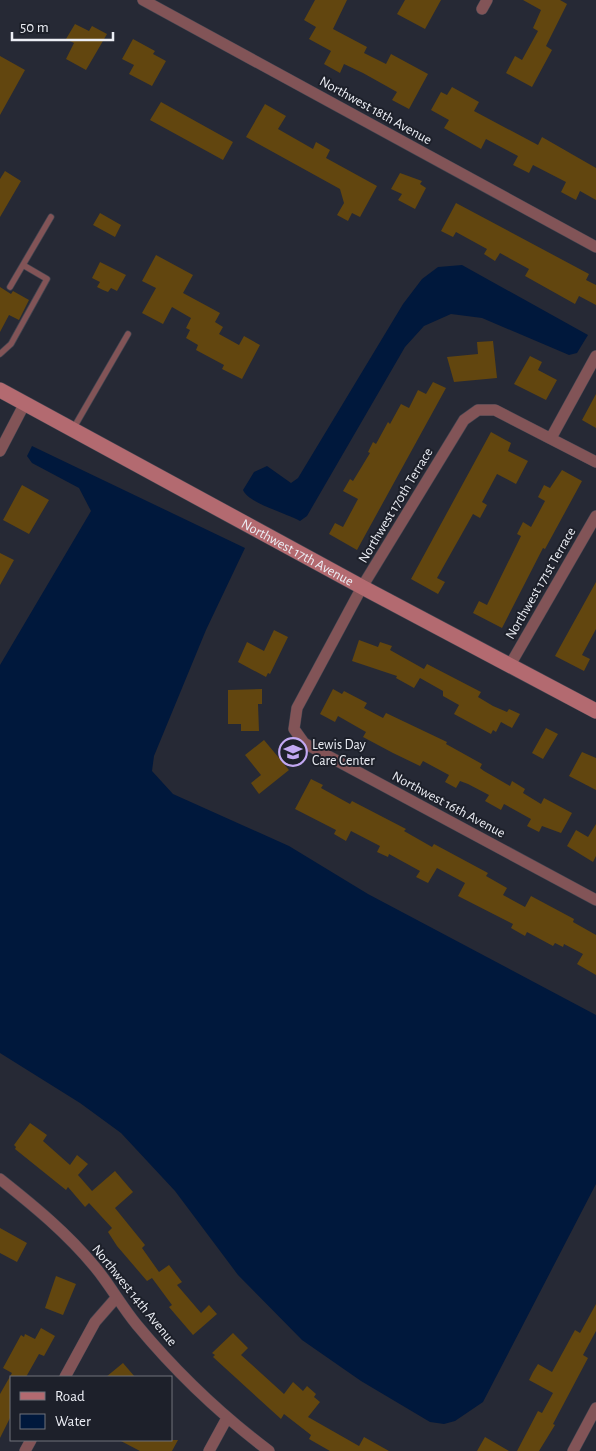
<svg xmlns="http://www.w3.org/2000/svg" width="596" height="1451" font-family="'Alegreya Sans',sans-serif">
  <rect width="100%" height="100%" fill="#262935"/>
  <!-- water -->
  <path fill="#00183c" d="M462,265L588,335L577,353L569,355L482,318L451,314L424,326L405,347L307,516L300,521C286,513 248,503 243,490L254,472L267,466L291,483L298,478L403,304L422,279L438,267Z
    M32,446L245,548L206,630L154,756L152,771L173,794L289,846L368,894L596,1015V1184L483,1402L455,1421L444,1424L430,1422L361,1381L302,1340L238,1275L175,1191L121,1133L80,1103L0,1053V665L91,511L79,488L32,463L27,456Z"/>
  <!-- building -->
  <path fill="#62460f" d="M315,0H347L333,29L367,47L364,53L386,64L391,54L428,74L409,109L392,100L397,92L363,73L344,64L340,73L324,64L331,51L309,39L316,27L304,20Z
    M405,0H441L425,29L397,14Z
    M523,0H560L567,4L546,46L552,50L532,87L506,73L515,56L522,60L538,31L533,28L541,10Z
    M75,24L89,31L92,26L107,34L86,70L66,59L74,43L66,39Z
    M133,39L155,51L153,54L166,61L152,86L129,74L134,65L122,59Z
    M0,56L25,70L0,115Z
    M452,87L479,102L474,111L538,145L542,137L596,168V200L580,191L576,200L561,192L566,182L533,165L529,173L513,165L518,156L486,139L481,149L444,128L449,120L431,110L441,92L447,95Z
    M161,102L233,142L223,160L150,120Z
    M265,104L286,116L278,129L313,149L316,142L330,150L326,158L377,186L360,217L352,213L348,221L337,215L344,203L340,189L246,137Z
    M5,171L21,181L0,217V179Z
    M400,173L422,181L420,184L426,188L415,209L398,200L402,194L391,189Z
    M456,203L589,274L586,280L596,285V305L579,296L575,304L525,276L529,269L500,253L495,261L484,254L487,249L456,232L453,237L441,231Z
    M100,213L121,225L115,237L93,225Z
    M156,255L193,275L183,293L220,313L215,322L223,327L219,334L239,345L244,336L260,345L242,379L222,369L224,365L196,350L198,345L186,338L190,330L186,328L191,318L172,307L163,324L142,313L156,288L142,281Z
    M100,262L126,275L117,291L111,288L108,292L103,290L97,287L100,282L92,278Z
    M0,287L11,294L13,291L29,300L19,320L9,315L0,332Z
    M493,341L497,378L454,382L447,357L478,354L477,342Z
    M530,356L542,362L538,370L557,380L546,400L514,384Z
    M433,382L446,388L357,550L329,534L335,523L343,527L358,499L343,491L350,479L353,481L370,453L368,452L373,442L376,444L388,422L390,424L401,404L409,408L418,390L426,394Z
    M596,394V428L582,420Z
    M491,432L511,443L508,451L528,461L516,484L497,474L482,502L487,505L480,518L473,514L437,578L445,582L438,594L411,579Z
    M562,470L582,481L545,549L543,548L502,628L473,613L479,601L487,605L521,536L517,534L523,522L531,527L545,501L538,497L544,485L550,488Z
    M22,485L49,500L29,534L3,520Z
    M0,553L14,560L0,585Z
    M596,582V629L582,655L590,659L584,671L555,656Z
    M274,630L288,637L270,674L268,673L266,677L238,662L247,642L264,651Z
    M359,640L378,647L380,642L392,646L390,650L424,669L427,664L481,692L478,697L493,706L507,712L509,709L520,714L512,728L501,722L496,732L493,730L491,734L454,714L459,705L443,696V691L420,678L414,688L396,678L397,676L352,661Z
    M262,689V704H258L259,731H241V724H228V690Z
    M333,689L342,694L344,691L367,703L364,708L383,718L386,713L447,742L446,744L482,764L480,768L484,771L510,786L512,781L525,789L523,793L541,804L544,798L572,813L561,833L542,826L539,832L527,826L531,819L504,804L501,810L485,801L489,795L468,784L460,781L456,788L445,782L449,775L423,761L420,766L393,753L363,737L366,732L338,716L335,722L320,714Z
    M546,728L558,734L543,759L532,753Z
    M264,740L289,770L259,794L251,783L261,775L245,755Z
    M582,752L596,758V790L569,776Z
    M311,779L323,785L321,788L350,804L352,801L406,829L404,831L432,847L434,844L488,873L486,876L507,888L503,895L525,907L531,896L574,919L573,922L596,935V975L577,964L583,954L564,944L563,947L555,943L553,946L527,932L525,936L511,928L513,924L458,896L465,883L437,868L428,883L416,877L420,871L389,854L388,857L377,852L380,846L351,831L346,841L334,834L336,830L295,809Z
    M596,824V856L593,862L567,846L576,830L588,837Z
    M30,1123L47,1135L43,1141L70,1165L77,1155L88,1164L78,1175L92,1191L115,1171L133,1192L115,1208L145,1245L142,1248L159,1272L169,1265L182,1282L177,1285L201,1313L209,1305L217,1314L193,1335L169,1307L172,1305L152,1278L147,1281L117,1246L108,1232L112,1228L89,1203L85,1207L68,1187L66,1190L15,1149L16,1147L14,1145Z
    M0,1228L27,1243L17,1262L0,1253Z
    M56,1276L76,1284L63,1315L45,1308Z
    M596,1304V1331L583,1355L588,1358L553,1424L555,1425L539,1451H517L538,1411L542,1413L553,1393L529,1380L533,1372L538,1364L552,1372L575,1330L580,1333Z
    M41,1328L55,1336L44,1356L39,1354L26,1377H11V1416L0,1438V1394L12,1373L3,1368L21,1335L24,1337L25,1334L35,1339Z
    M233,1333L248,1348L241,1355L284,1394L293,1382L303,1391L307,1386L316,1394L314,1397L320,1402L308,1417L359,1446L364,1437L389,1451H330L309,1439L311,1435L284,1414L281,1419L213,1357L215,1355L212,1353Z
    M123,1363L135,1377H106Z
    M485,1437L509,1451H477Z
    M119,1440H178L172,1451H140Z"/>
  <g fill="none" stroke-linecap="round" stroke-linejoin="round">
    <defs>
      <path id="lane" d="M10,287L51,217
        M0,354L11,344L47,279L23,265
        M73,429L128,334"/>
      <path id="street" d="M143,0L596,247
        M482,9L487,0
        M551,438L596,356
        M0,451L25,403
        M596,462L495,410H478L464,420L362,587L297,708L294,729L304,743L596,900
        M510,665L596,516
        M0,1179C34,1206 67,1233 95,1267C110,1285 122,1307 137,1325C176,1372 220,1414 269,1451
        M65,1377L95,1322L116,1298
        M25,1451L31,1440
        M209,1451L227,1418
        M573,1451L596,1408"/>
      <g id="secondary">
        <path id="s1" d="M0,390L362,587L596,711"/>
      </g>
    </defs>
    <!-- lane casing -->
    <use href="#lane" stroke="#424550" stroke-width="7"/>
    <!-- street casing -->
    <use href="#street" stroke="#424550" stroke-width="12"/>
    <!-- secondary casing -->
    <use href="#secondary" stroke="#424550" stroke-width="16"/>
    <!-- lane -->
    <use href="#lane" stroke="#825457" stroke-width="5.5"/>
    <!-- street -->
    <use href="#street" stroke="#825457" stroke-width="11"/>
    <!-- secondary -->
    <use href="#secondary" stroke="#b36a70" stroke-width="15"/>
  </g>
  <!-- icons -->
  <defs>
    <symbol id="school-ring" viewBox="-11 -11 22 22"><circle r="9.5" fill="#1d202a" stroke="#c2a8f2" stroke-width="1.5"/><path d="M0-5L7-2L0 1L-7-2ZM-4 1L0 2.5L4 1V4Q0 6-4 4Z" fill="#c2a8f2"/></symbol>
  </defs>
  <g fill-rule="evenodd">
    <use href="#school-ring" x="277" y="736" width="32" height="32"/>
  </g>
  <g text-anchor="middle" stroke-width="4" stroke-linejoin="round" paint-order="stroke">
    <!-- street labels -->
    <g font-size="14" fill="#eceef5" stroke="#1d202a">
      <text transform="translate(376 110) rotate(29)" y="5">Northwest 18th Avenue</text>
      <text transform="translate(395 505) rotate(-59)" y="5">Northwest 170th Terrace</text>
      <text dy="5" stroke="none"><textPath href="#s1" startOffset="339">Northwest 17th Avenue</textPath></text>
      <text transform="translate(540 583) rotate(-60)" y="5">Northwest 171st Terrace</text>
      <text transform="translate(449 804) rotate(28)" y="5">Northwest 16th Avenue</text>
      <text transform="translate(135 1295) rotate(51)" y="5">Northwest 14th Avenue</text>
    </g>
    <!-- poi labels -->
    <g font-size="14" fill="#eceef5" stroke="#1d202a" text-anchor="start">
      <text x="312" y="749">Lewis Day<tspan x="312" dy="16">Care Center</tspan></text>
    </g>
  </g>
  <!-- legend -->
  <rect x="10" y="1376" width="162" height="65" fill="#1d202a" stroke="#70727b"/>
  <rect x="20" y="1392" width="25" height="8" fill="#b36a70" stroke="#70727b"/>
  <text x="55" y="1401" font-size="15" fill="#eceef5">Road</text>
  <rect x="20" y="1414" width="25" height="15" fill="#00183c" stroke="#70727b"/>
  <text x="55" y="1426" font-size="15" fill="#eceef5">Water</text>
  <!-- scale -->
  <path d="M12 32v8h101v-8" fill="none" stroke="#eceef5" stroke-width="2.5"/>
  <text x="20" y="32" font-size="15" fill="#eceef5" stroke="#1d202a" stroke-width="4" paint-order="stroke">50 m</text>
</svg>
